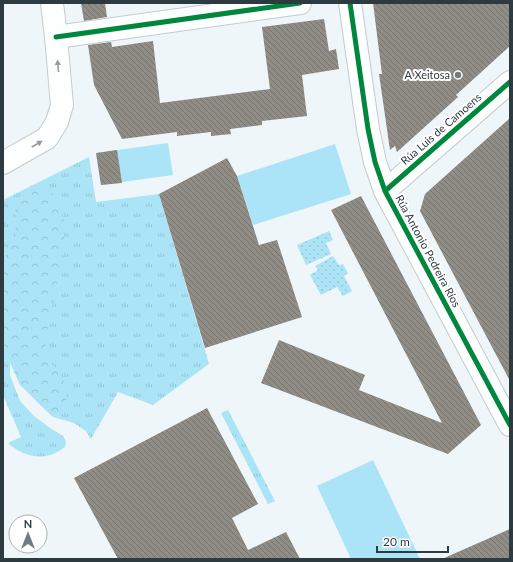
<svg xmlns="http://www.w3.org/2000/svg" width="513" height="562" font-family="Lato,sans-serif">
  <defs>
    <pattern id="grass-tufts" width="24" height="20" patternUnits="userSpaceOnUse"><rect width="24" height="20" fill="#abe4f7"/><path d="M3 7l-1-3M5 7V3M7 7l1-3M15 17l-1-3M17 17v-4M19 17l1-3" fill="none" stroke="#93c4d5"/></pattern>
    <pattern id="forest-crowns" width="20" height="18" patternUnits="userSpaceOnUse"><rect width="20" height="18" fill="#abe4f7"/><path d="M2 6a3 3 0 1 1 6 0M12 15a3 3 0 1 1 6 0" fill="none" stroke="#93c4d5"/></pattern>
    <pattern id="park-dots" width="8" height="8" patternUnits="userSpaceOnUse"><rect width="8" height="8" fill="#abe4f7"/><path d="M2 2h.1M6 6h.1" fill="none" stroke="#93c4d5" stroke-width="1.8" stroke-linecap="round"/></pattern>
    <pattern id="building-back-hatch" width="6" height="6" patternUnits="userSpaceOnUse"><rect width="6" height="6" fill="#908c86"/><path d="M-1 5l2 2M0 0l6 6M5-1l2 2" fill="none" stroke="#76736f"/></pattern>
  </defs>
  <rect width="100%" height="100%" fill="#eff6f9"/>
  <!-- grass -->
  <path fill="url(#grass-tufts)" d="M89,157L96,202L159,194L209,364L153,405L118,392L91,439L86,431L74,423L53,417L36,401L3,304V200Z
    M3,347L10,362V375L20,401L34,416L50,428L63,436L66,441L65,447C46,462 25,458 8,443L21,437L3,395Z
    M228,410L275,501L268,504L221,413Z"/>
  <!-- forest -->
  <path fill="url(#forest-crowns)" d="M45,188L56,196L64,220V249L46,336C45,345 46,355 51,363C54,368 60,372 62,378C69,390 67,401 62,414L53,417L20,385L3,347V261L16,237L15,200L29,189Z"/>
  <!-- park -->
  <path fill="url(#park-dots)" d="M329,231L333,240L326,243L331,254L306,265L297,245Z
    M333,256L339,265L343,264L348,273L344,276L352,291L343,296L337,287L321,295L310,275L318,270L315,266Z"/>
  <!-- pitch -->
  <path fill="#abe4f7" d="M168,143L173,175L101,185L96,153Z
    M335,144L351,194L253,225L237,176Z
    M373,460L420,559H351L317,486Z"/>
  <!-- building -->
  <path fill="url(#building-back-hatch)" d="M81,3H105L107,17L84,21Z
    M373,3H510V46L456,95L458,97L397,152L395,146L390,150L379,74H382Z
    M324,19L329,51L336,49L339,69L302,75L307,116L262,121V125L230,129L231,134L211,136V132L177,136V132L122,139L94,85L88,45L111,42L112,47L153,41L160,103L270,89L262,27Z
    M510,118V381L420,211L425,194Z
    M117,150L122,183L101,185L96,153Z
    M227,158L237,176L259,245L277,240L302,317L205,348L159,194Z
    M361,196L481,425L448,454L261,383L279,340L365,375L359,390L442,423L331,210Z
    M207,408L258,504L232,518L248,550L286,532L300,559H118L74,478Z
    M510,529V559H442Z"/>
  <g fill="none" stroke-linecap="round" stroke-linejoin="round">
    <defs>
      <path id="minor" d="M350,3L368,129L375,162L385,191L510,425
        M56,37L300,3
        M3,163L47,138L57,122L62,105L56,37L52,3
        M385,191L510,82"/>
    </defs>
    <!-- minor casing -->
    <use href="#minor" stroke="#c2ccd0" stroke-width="24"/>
    <!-- minor -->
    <use href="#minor" stroke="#fdfefe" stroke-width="22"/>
    <defs>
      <path id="cycleway" d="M350,3L368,129L375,162L385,191L510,425
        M56,37L300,3
        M385,191L510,82"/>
    </defs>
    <!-- cycleway casing -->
    <use href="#cycleway" stroke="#fff" stroke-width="8"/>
    <!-- cycleway -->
    <use href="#cycleway" stroke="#00873e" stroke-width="5"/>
  </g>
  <!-- one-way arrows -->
  <defs><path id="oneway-solid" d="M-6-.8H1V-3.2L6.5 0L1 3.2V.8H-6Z"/></defs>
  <g fill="#959c9e">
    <use href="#oneway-solid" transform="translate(58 66) rotate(-95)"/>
    <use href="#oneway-solid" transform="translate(37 144) rotate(-30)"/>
  </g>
  <!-- markers -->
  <circle fill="#717c80" stroke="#fff" stroke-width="1.5" cx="458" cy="75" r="4"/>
  <g text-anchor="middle" stroke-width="4" stroke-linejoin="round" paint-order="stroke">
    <!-- poi labels -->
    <g font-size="11" fill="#2d3a3f" stroke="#fff" text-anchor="end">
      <text x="450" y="79">A Xeitosa</text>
    </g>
    <!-- street labels -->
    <g font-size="11" fill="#2d3a3f" stroke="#fff">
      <text transform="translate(441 129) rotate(-41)" y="4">Rúa Luis de Camoens</text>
      <text transform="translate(428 251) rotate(62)" y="4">Rúa Antonio Pedreira Ríos</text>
    </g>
  </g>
  <!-- border -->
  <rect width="513" height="562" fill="none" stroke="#2d3a3f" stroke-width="8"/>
  <!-- north arrow -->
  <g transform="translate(28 534)"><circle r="19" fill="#ffffff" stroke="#abb0b2"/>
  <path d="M0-3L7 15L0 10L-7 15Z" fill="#717c80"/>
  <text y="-6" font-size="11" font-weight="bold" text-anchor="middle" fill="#2d3a3f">N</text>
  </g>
  <!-- scale -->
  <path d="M377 546v6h71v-6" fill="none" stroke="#2d3a3f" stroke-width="2"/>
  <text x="383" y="546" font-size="12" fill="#2d3a3f" stroke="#ffffff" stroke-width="3" paint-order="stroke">20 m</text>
</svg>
